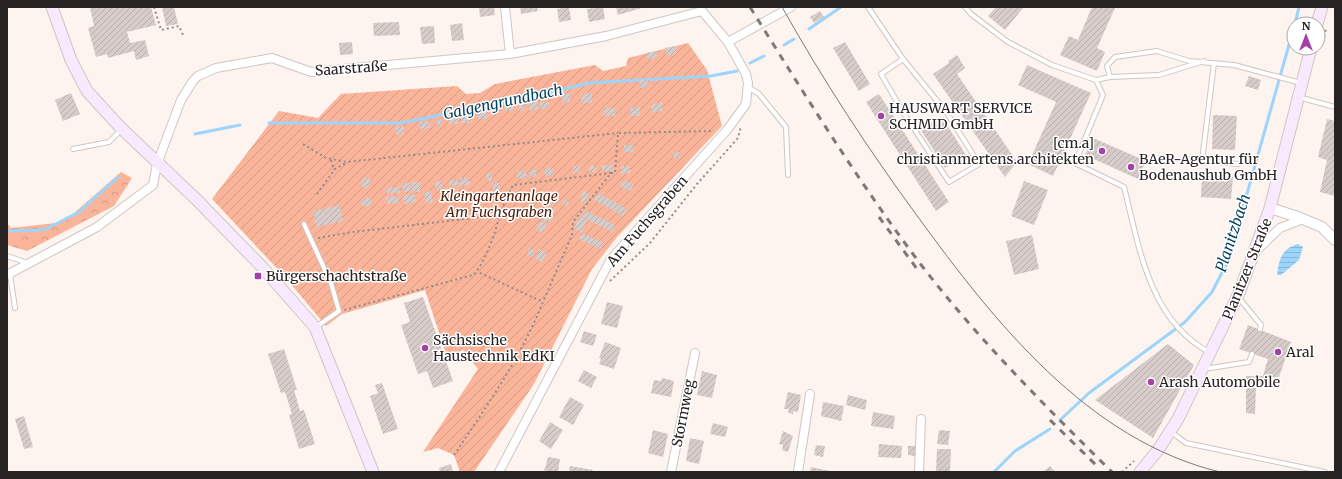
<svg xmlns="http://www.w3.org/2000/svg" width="1342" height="479" font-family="Merriweather,serif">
  <defs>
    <pattern id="forest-crowns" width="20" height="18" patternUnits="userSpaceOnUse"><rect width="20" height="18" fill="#fab499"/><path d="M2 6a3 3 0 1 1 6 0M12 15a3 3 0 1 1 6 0" fill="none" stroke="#d69a84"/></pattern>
    <pattern id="garden-furrows" width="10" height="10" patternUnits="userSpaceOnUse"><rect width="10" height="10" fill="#fab499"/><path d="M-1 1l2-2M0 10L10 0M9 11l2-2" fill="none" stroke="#d69a84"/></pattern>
    <pattern id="water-rules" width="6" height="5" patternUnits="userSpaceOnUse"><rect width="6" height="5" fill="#9dd4fb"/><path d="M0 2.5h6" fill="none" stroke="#87b6d7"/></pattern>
    <pattern id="building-hatch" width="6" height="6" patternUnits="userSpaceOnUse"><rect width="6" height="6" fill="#d7ccc9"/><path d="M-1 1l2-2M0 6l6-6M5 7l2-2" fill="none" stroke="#b9afac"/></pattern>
  </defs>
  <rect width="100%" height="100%" fill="#fdf3ef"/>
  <!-- forest -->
  <path fill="url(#forest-crowns)" d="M121,172L132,178L114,206L27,251L7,245V223L11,228L56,223L73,214Z"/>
  <!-- garden -->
  <path fill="url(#garden-furrows)" d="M688,43L707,70L722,126L617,237L592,269L534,384L474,472H460L454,455L438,448L423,452L478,369L463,350L447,357L425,290L342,314L326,326L285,277L212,199L279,111L318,118L341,94L457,86L466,94L480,93L495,84L595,65L603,71L626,66L628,58Z"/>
  <!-- water -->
  <path fill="url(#water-rules)" d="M1298,244L1303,247L1299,260L1281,275H1277C1279,259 1282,248 1298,244Z"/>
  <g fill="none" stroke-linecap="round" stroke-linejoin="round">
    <!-- stream -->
    <path stroke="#9dd4fb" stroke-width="3" d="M1295,24L1299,7
      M809,29L841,7
      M784,45L794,39
      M750,63L764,56
      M269,123H400L523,99L589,83L711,76L737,71
      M195,134L240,125
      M7,231L44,230L79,212L118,177
      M1060,420L1089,393L1185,322L1212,292L1228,261L1294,27
      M994,472L1015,451L1050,429"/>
  </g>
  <!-- building -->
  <path fill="url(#building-hatch)" d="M90,7H151L156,25L127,32L130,43L145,40L149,56L136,60L134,51L108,58L107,54L96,57L88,28L94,26Z
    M162,7H174L178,24L166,26Z
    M479,7H494L495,15L480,17Z
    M520,7H537L538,11L521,14Z
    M569,7L571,20L559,22L557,9Z
    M603,7L605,19L589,22L587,9Z
    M616,7H645L618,15Z
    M996,7H1021L1023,8L1005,30L988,16Z
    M1092,7L1115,8L1097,48L1105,52L1097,71L1060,55L1069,36L1078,40Z
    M820,11L824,17L814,23L810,17Z
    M399,22L400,35L374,36L373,23Z
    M462,23L464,40L452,41L450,25Z
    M434,26L435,43L422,44L420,27Z
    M352,42L353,54L340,55L339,43Z
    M845,42L870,84L859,91L833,48Z
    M675,46L676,54L667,56L665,48Z
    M656,51L658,57L648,60L646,53Z
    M957,55L965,68L957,74L1017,162L1005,177L933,74L949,63L948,61Z
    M1027,65L1091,93L1053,176L1028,164L1056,102L1018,85Z
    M1249,76L1261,80L1258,90L1245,86Z
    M640,80H648L647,88H640Z
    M71,93L80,114L63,121L55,100Z
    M563,93L571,94L570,103L562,102Z
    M592,93V103H581V94Z
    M879,94L949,202L936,211L866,102Z
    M530,102H538V110H529Z
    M540,102H549L548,109H540Z
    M520,103L525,104L524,111L519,110Z
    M662,103L663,111L651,112V104Z
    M505,105H514V111H505Z
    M640,107V116H630V108Z
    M604,108H615V116H604Z
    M478,111H487L488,119H478Z
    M461,113H469V123H461Z
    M1213,115L1237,116L1235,150L1212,149Z
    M449,117H458V125L449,124Z
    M942,117L966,155L945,168L921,130Z
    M441,119L442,126L437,127L436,120Z
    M1327,119L1335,121V196L1320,192L1327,160L1318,157Z
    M430,121V129H420L419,122Z
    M396,127H404V135H396Z
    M1093,138L1146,161L1138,179L1085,155Z
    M624,145H633V152H624Z
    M679,152L681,157L674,159L673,153Z
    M602,165H614L613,171L602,170Z
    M573,166H580V173H573Z
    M589,166H596V172H589Z
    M621,166H630V173L621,174Z
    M553,168L554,175L545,176L544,169Z
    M530,170H537L536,177H530Z
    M517,171H526V179L517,178Z
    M486,173H492V181H487Z
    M1202,175L1233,177L1231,199L1201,197Z
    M364,177L372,180L367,189L360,185Z
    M460,178H469V185L460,186Z
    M449,180H458V187L449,186Z
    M623,180L634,185L630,191L620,187Z
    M435,181H442V189H435Z
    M1024,181L1048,190L1034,225L1011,216Z
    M412,182L421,183L420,192L412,191Z
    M402,183H410L411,191L403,192Z
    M492,183H500V190L493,191Z
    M399,187L400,193H387L386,188Z
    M448,189H453L454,197H449Z
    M431,191L433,202L426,204L424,192Z
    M583,191L589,193L585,204L580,202Z
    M598,193L627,209L623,216L594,200Z
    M415,194L416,202L404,204L403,195Z
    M398,196L399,203L387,204L386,197Z
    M544,196L556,200L553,206L542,202Z
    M371,198V206H362V199Z
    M564,199L569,201L567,206L562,204Z
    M340,205L343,221L316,227L313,211Z
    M547,207L555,210L550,222L542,220Z
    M585,210L615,225L612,232L582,217Z
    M579,216L587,220L582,232L574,229Z
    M540,221L547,223L543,233L536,230Z
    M582,233L604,243L600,249L579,239Z
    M1032,235L1039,269L1014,275L1006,241Z
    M529,248L535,251L533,257L527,255Z
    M540,249L547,253L542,262L535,259Z
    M423,297L453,381L433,388L427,371L418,374L401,325L410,322L404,303Z
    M607,302L623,306L617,328L601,324Z
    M1248,325L1291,342L1279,377H1272V384H1246V376H1263L1268,359L1239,349Z
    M584,331L597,335L593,346L580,342Z
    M605,342L621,348L614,369L599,364L601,359L599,358Z
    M1168,344L1194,365L1153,438L1095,400Z
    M284,349L297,390H294L300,411L304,410L315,444L299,449L289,415L292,414L285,392L281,393L268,354Z
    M584,370L597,377L591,388L578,381Z
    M702,371L717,375L712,398L697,395Z
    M662,378L674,381L671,397L651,393L654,380L661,381Z
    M382,383L398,429L383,434L370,396L378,393L375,385Z
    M1246,388H1256L1255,414L1246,413Z
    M788,392L801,395L798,412L793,411V414L788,413L789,409H784Z
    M848,395L867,400L865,410L846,405Z
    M570,397L584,405L573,425L559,417Z
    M823,402L844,406L841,421L821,416Z
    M873,412L895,416L893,429L871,426Z
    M24,416L33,447L24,449L15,419Z
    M550,422L563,430L551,449L539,441Z
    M713,423L728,427L725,437L710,434Z
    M653,430L668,434L663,457L648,453Z
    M939,430L950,431L948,445L937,444Z
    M783,431L793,436L788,452L782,450L783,445L779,444Z
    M690,438L704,441L699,464L686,461Z
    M879,444L902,446L901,458L878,457Z
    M816,445L825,446L823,457L814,455Z
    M908,446H915V456L908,455Z
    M937,449H951L950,472H936Z
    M548,457L560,459L558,472H544Z
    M451,464L453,472H440L439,468Z
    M570,466L593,470L592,472H569Z
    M1050,466L1055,472H1043Z
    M811,467L830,471V472H810Z"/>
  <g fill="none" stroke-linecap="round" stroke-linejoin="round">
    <defs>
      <path id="service" d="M868,7L903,59L947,113L979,164L949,182L903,112L881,74L903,59
        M965,7L971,14L1008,42L1052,65L1096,80L1110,77
        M1204,61L1159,75L1110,77L1107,66L1115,57L1157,51L1189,61L1234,65L1301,83
        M1096,80L1103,95L1075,163L1124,187C1139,246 1149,320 1209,352
        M748,87L759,94L786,127L788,175
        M1298,97L1335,107
        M73,149L109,142L122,129
        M1188,159L1238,164
        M1202,161L1214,63
        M304,224L331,283L339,311L316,327
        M7,256L28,263
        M10,274L15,308
        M1239,298L1261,325L1260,329
        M1204,369L1249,362L1252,354
        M1171,432L1186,443L1325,472"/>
      <path id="minor" d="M505,7L510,54
        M728,42L791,7
        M1256,251L1280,228L1303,219
        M7,275L97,227L153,185L157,164L181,100L193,81L198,76L216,68L272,58L311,72L510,54L606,36L702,11L728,42L746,74L748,83L746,104L727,130L611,259L499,472
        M671,472L695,353
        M798,472L810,394
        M919,472L921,419"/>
      <path id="tertiary" d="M1270,208L1298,217L1322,227L1335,240"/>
      <path id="secondary" d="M52,7L71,60L87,91L120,127L197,200L263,268L315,327L373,472
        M1317,24L1322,7
        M1140,472L1158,450L1178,419L1239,293L1270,208L1311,48"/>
    </defs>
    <!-- service casing -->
    <use href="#service" stroke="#d0c6c2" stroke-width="6"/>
    <!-- minor casing -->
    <use href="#minor" stroke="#d0c6c2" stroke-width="10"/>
    <!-- tertiary casing -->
    <use href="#tertiary" stroke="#d0c6c2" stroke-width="12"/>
    <!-- secondary casing -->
    <use href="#secondary" stroke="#d0c6c2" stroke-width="13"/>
    <!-- path -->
    <path stroke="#938c8a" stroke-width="2" stroke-dasharray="2 3" stroke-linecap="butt" d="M154,7L161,30L179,26L184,37
      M1321,46L1326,29
      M303,144L326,158L347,162L618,133
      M331,160L334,170
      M611,173H615L618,133L714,131
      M317,194L335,169L346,163
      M499,215L513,185L611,173L573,222L572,235L543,302
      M318,238L353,232L499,215C498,228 483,267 473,275L344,310
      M610,281L650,243L697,184L738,138L741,126
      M454,455C487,406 521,357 543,302L478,272
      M1122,472L1134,461"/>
    <!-- service -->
    <use href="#service" stroke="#fff" stroke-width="4"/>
    <!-- minor -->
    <use href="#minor" stroke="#fff" stroke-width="8"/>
    <!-- tertiary -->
    <use href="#tertiary" stroke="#fff" stroke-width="10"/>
    <!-- secondary -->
    <use href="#secondary" stroke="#f8e9fe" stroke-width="11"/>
    <!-- tram -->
    <path stroke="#7f7876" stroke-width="1" d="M782,7C823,80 868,149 918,217C994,321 1087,440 1220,472"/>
    <!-- rail -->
    <path stroke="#7f7876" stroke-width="3" stroke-dasharray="7 7" stroke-linecap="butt" d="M750,7C805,95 859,183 922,266C979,340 1045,406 1112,472
      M879,217L917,269
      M1050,420L1100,469"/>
  </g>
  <!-- markers -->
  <g fill="#a540a5" stroke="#fff" stroke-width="1.5">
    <circle cx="881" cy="116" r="4"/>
    <circle cx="1102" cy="151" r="4"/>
    <circle cx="1131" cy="167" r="4"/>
    <rect x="254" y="272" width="8" height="8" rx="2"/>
    <circle cx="425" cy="348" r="4"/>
    <circle cx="1278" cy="352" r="4"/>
    <circle cx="1151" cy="382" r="4"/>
  </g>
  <g text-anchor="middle" stroke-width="3" stroke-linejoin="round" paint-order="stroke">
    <!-- street labels -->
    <g font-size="14" fill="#272322" stroke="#fff">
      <text transform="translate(351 68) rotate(-4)" y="5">Saarstraße</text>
      <text transform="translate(647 221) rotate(-49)" y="5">Am Fuchsgraben</text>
      <text transform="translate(1247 269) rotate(-68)" y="5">Planitzer Straße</text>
      <text transform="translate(683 413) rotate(-79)" y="5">Stormweg</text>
    </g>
    <!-- poi labels -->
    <g font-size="14" fill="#272322" stroke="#fff" text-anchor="start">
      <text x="889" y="113">HAUSWART SERVICE<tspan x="889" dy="16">SCHMID GmbH</tspan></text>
      <text x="1094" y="148" text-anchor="end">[cm.a]<tspan x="1094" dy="16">christianmertens.architekten</tspan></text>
      <text x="1139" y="164">BAeR-Agentur für<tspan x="1139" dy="16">Bodenaushub GmbH</tspan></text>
      <text x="266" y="281">Bürgerschachtstraße</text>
      <text x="433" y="345">Sächsische<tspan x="433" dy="16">Haustechnik EdKI</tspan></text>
      <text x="1286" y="357">Aral</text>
      <text x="1159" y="387">Arash Automobile</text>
    </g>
    <!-- park labels -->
    <g font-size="14" font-style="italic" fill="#4a1c08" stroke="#fff">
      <text x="499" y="201">Kleingartenanlage<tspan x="499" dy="16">Am Fuchsgraben</tspan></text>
    </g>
    <!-- water labels -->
    <g font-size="15" font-style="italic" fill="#043f5d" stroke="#fff">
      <text transform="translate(503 102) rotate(-12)" y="5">Galgengrundbach</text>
      <text transform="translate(1233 233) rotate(-72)" y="5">Planitzbach</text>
    </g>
  </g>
  <!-- border -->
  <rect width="1342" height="479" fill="none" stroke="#272322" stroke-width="16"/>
  <!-- north arrow -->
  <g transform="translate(1306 36)"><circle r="19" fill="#ffffff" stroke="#a9a7a7"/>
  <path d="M0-3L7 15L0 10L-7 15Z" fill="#a540a5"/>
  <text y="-6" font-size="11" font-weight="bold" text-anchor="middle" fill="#272322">N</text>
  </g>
</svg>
